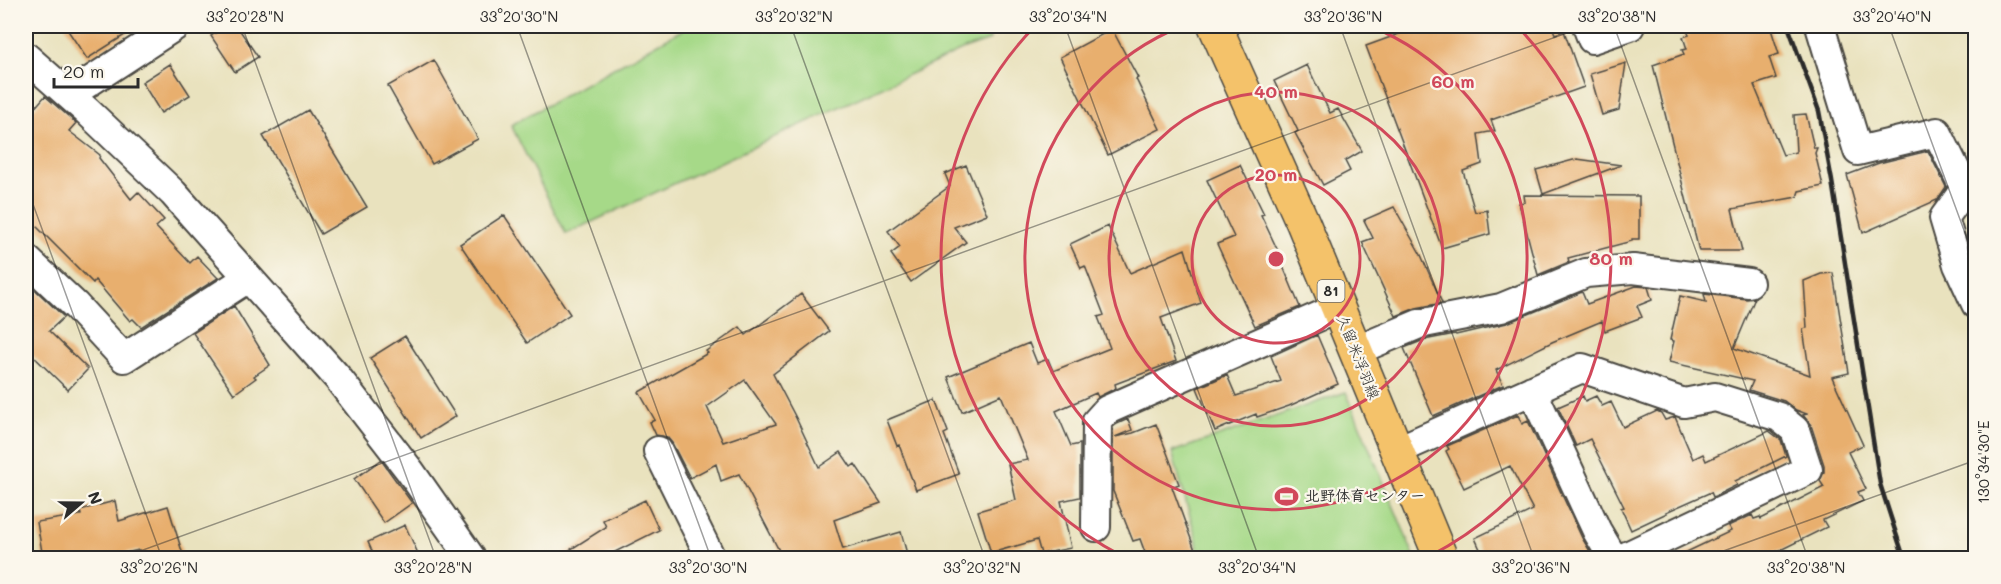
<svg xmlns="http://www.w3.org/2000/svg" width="2001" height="584" font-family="Mali,'Klee One',sans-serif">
  <rect width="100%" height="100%" fill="#fbf7ec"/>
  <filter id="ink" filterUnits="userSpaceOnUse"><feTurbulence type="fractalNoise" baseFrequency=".0167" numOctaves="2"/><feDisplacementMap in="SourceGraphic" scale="12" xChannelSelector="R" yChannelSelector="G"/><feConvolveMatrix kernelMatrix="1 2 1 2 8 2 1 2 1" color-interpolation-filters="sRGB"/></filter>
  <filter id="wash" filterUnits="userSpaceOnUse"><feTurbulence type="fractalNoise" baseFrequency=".008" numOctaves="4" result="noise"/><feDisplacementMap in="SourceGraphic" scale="24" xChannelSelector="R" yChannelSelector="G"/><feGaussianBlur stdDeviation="1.35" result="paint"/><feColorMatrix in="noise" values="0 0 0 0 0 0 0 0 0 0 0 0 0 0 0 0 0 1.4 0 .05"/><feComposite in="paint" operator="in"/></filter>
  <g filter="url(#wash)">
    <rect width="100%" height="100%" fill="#e9e2be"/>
    <!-- green -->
    <path fill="#a6d988" stroke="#68825a" stroke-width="1.5" d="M689,26H985L990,40L964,49L566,234L511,125Z
      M1346,392L1415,558H1198L1197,541L1172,452Z"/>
    <g id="blocks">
      <!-- building -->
      <path fill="#e8af6e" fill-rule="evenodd" d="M65,26H139L87,59Z
        M226,26H237L258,57L235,72L211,36Z
        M1421,26H1552L1555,34L1564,31L1584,87L1491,120L1495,131L1478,134L1482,164L1463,171L1475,212L1487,210L1490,234L1442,248L1366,46Z
        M1685,26H1770L1779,54L1769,57L1776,78L1754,85L1783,155L1796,152L1794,115L1806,114L1814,148H1817L1815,153L1823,186L1799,191L1797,197L1732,209L1742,251H1699L1653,65L1684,54L1682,50L1687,49L1683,37L1689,35Z
        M1112,29L1138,78L1136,79L1160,129L1108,155L1060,57Z
        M434,60L478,139L432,164L388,86Z
        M1626,63L1619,110L1602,115L1590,74Z
        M170,64L190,95L161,113L142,82Z
        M1307,65L1330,113L1338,109L1362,151L1345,161L1350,171L1323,185L1295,133L1298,131L1274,81Z
        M45,96L76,123L69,131L100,155L99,158L131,199L138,192L164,220L156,227L190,263L197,256L218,278L141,327L133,319L130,321L95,280L93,283L26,216V118Z
        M308,110L367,207L321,234L263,136Z
        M1928,151L1946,187L1937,200L1863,233L1847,175L1879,163Z
        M1577,159L1621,165L1543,194L1536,170Z
        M966,165L987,214L954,227L966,242L911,282L891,254L900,247L888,231L950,186L945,174Z
        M1240,165L1264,214L1261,215L1278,251L1277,252L1300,307L1255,326L1217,244L1234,237L1207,180Z
        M1524,195L1639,196V239H1632V241L1568,258L1569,262L1538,275L1519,203L1525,202Z
        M1394,207L1421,255L1442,303L1416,308L1396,316L1362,242L1373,238L1364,220Z
        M504,215L570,314L527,343L460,244Z
        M1108,226L1130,273L1185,249L1201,303L1161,318L1176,361L1115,384L1116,388L1098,397L1096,393L1056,411L1071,446L1080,444V497L1061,501L1071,548L1041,554L1037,540L991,553L978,511L1016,500L1008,464L1028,460L1001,395L962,412L948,377L1029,343L1037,363L1048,359L1053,371L1110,348L1098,317L1104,315L1085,266L1081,268L1070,244Z
        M1833,273L1849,373L1832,377L1863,445L1848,452L1866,489L1858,492L1863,501L1823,520L1827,527L1764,558H1674L1731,531L1728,526L1752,515L1754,519L1760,517L1761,519L1824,487L1820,481L1824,472V465L1811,425L1803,415L1807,414L1796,410L1784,401L1749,390L1753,381L1669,362L1674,341L1670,340L1680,296L1706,302L1704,294L1747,299L1755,298L1734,348L1810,375L1803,329L1807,328L1804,281L1821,274Z
        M26,281L64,317L49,331L88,369L68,390L28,351L26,354Z
        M1636,286L1648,287L1652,300L1637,306L1642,317L1605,331L1602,321L1552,342L1496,370L1503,385L1433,416L1404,348L1424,340L1455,334L1456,335L1507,323L1582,292L1587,304Z
        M801,294L829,331L773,374L796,418L819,467L841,452L851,467L855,464L881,503L834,520L843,549L901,532L907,554L890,558H783L739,474L721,481L716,464L690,478L672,443L667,437L656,435L650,422L655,420L639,392L708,353L706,351L740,327L746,335ZM745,380L776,424L723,442L707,407Z
        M234,306L270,365L254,376L256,378L234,394L193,333Z
        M1317,335L1338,384L1289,406L1257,417L1256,414L1215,431L1197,388L1227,375L1236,396L1281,381L1271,356Z
        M405,336L456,416L421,438L370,358Z
        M1583,396L1585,401L1596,396L1602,406L1611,402L1623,427L1657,411L1661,413L1665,420L1675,417L1693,459L1703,454L1706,461L1769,431L1781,440L1786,456L1735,481L1737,485L1713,497L1711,492L1666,512L1667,513L1631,530L1621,508L1624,507L1590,439L1576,446L1558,407Z
        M936,400L948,432L944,434L959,474L916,490L899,445L897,446L887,420Z
        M1518,415L1522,424L1528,421L1582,538L1594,558H1484L1475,538L1533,510L1510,466L1464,488L1446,451L1449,449L1447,446Z
        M1128,419L1132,430L1115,437L1133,433L1156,424L1179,484L1172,487L1195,550L1172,558H1147L1140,539L1133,541L1113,491V427L1117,424Z
        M381,460L412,503L384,523L354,479Z
        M645,500L659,530L603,558H557L606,527L603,520Z
        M115,501L119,521L168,506L184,558H141L139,550L104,558H43L37,522L81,515L80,510Z
        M405,525L420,558H375L368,542Z"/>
    </g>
  </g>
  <g filter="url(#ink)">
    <use href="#blocks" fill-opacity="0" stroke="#484641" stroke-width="1.5"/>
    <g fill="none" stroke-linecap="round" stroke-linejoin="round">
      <defs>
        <path id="street" d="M1587,26L1592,39L1630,26
          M1820,26L1858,151L1937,132L1965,189
          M26,57L87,111L173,193L337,377L410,471L471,558
          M69,95L175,26
          M1976,185L1965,189L1944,218L1958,265L1976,304
          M26,259L76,306L124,358L248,278
          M1355,351L1419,324L1501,308L1586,273L1633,269L1749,283
          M1532,390L1597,531L1613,558
          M658,451L711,558
          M1396,451L1582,368L1684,403L1715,397L1779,417L1795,430L1808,470L1623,558
          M1096,527L1097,421L1107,410L1338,308"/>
        <path id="primary" d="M1215,26L1303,223L1441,558"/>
      </defs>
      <!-- street casing -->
      <use href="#street" stroke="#484641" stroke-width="32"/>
      <!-- primary casing -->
      <use href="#primary" stroke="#484641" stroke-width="36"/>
      <!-- street -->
      <use href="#street" stroke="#fff" stroke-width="28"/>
      <!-- primary -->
      <use href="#primary" stroke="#f4c26a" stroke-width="33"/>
      <!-- rail -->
      <path stroke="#2b2b2b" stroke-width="4.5" d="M1788,26L1819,111L1832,181L1880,484L1904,558"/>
    </g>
  </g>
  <!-- ticks -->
  <path fill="none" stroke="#2b2b2b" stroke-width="1.5" stroke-opacity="0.45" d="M242,26L436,558M517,26L711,558M791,26L985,558M1065,26L1259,558M1340,26L1534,558M1614,26L1808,558M1889,26L1976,263M26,185L162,558M121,558L1586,26M1704,558L1976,460"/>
  <!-- distance rings -->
  <g fill="none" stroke="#d1495b" stroke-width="3">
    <circle cx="1276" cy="259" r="84"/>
    <circle cx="1276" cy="259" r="167"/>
    <path d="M1370 26A251 251 0 1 1 1182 26"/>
    <path d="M1124 557A335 335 0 0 1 1035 26M1517 26A335 335 0 0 1 1428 557"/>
  </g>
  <!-- icons -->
  <defs>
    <symbol id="stadium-bare" viewBox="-9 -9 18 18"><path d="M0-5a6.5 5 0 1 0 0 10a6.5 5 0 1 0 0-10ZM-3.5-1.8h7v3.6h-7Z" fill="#d1495b" stroke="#fbf7ec" stroke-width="2.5" paint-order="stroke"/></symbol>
  </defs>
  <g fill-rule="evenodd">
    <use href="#stadium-bare" x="1270" y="480" width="33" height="33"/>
  </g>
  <g text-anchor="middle" stroke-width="4.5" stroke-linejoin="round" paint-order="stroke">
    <!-- shield labels -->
    <rect fill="#fbf7ec" stroke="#696865" stroke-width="1.5" x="1317.5" y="280" width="27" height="22" rx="4.5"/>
    <g font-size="14" font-weight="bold" fill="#2b2b2b">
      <text x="1331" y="296">81</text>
    </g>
    <!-- street labels -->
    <g font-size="15" fill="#2b2b2b" stroke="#fbf7ec">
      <text transform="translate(1358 357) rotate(68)" y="5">久留米浮羽線</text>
    </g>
    <!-- poi labels -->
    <g font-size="15" font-weight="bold" fill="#2b2b2b" stroke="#fbf7ec" text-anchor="start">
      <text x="1305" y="501">北野体育センター</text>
    </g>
  </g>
  <circle cx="1276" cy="259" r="9" fill="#d1495b" stroke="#fbf7ec" stroke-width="3"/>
  <g font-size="18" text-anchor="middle" font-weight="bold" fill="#d1495b" stroke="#fbf7ec" stroke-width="4.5" stroke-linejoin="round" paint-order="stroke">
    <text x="1453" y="88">60 m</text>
    <text x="1276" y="98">40 m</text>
    <text x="1276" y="181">20 m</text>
    <text x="1611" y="265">80 m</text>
  </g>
  <!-- margin -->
  <rect width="2001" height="584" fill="none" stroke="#fbf7ec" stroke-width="66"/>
  <!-- north arrow -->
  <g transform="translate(81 503) rotate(70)" stroke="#fbf7ec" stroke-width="4.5" paint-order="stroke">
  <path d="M0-4.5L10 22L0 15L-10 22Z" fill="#2b2b2b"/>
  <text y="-9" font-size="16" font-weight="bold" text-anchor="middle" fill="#2b2b2b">N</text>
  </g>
  <!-- scale -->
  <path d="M54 78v9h84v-9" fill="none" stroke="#2b2b2b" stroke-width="3"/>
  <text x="63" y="78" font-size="18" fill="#2b2b2b" stroke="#fbf7ec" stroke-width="4.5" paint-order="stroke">20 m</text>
  <rect x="33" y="33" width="1935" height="518" fill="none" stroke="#2b2b2b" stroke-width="2"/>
  <g font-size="15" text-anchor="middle" fill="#2b2b2b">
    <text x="245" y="22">33°20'28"N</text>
    <text x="519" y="22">33°20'30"N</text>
    <text x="794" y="22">33°20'32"N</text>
    <text x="1068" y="22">33°20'34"N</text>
    <text x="1343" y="22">33°20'36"N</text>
    <text x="1617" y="22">33°20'38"N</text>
    <text x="1892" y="22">33°20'40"N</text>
    <text transform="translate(1984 462) rotate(-90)" y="5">130°34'30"E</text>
    <text x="159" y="573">33°20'26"N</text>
    <text x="433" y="573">33°20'28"N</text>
    <text x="708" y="573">33°20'30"N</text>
    <text x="982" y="573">33°20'32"N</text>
    <text x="1257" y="573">33°20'34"N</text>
    <text x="1531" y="573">33°20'36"N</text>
    <text x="1806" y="573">33°20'38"N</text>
  </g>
</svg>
